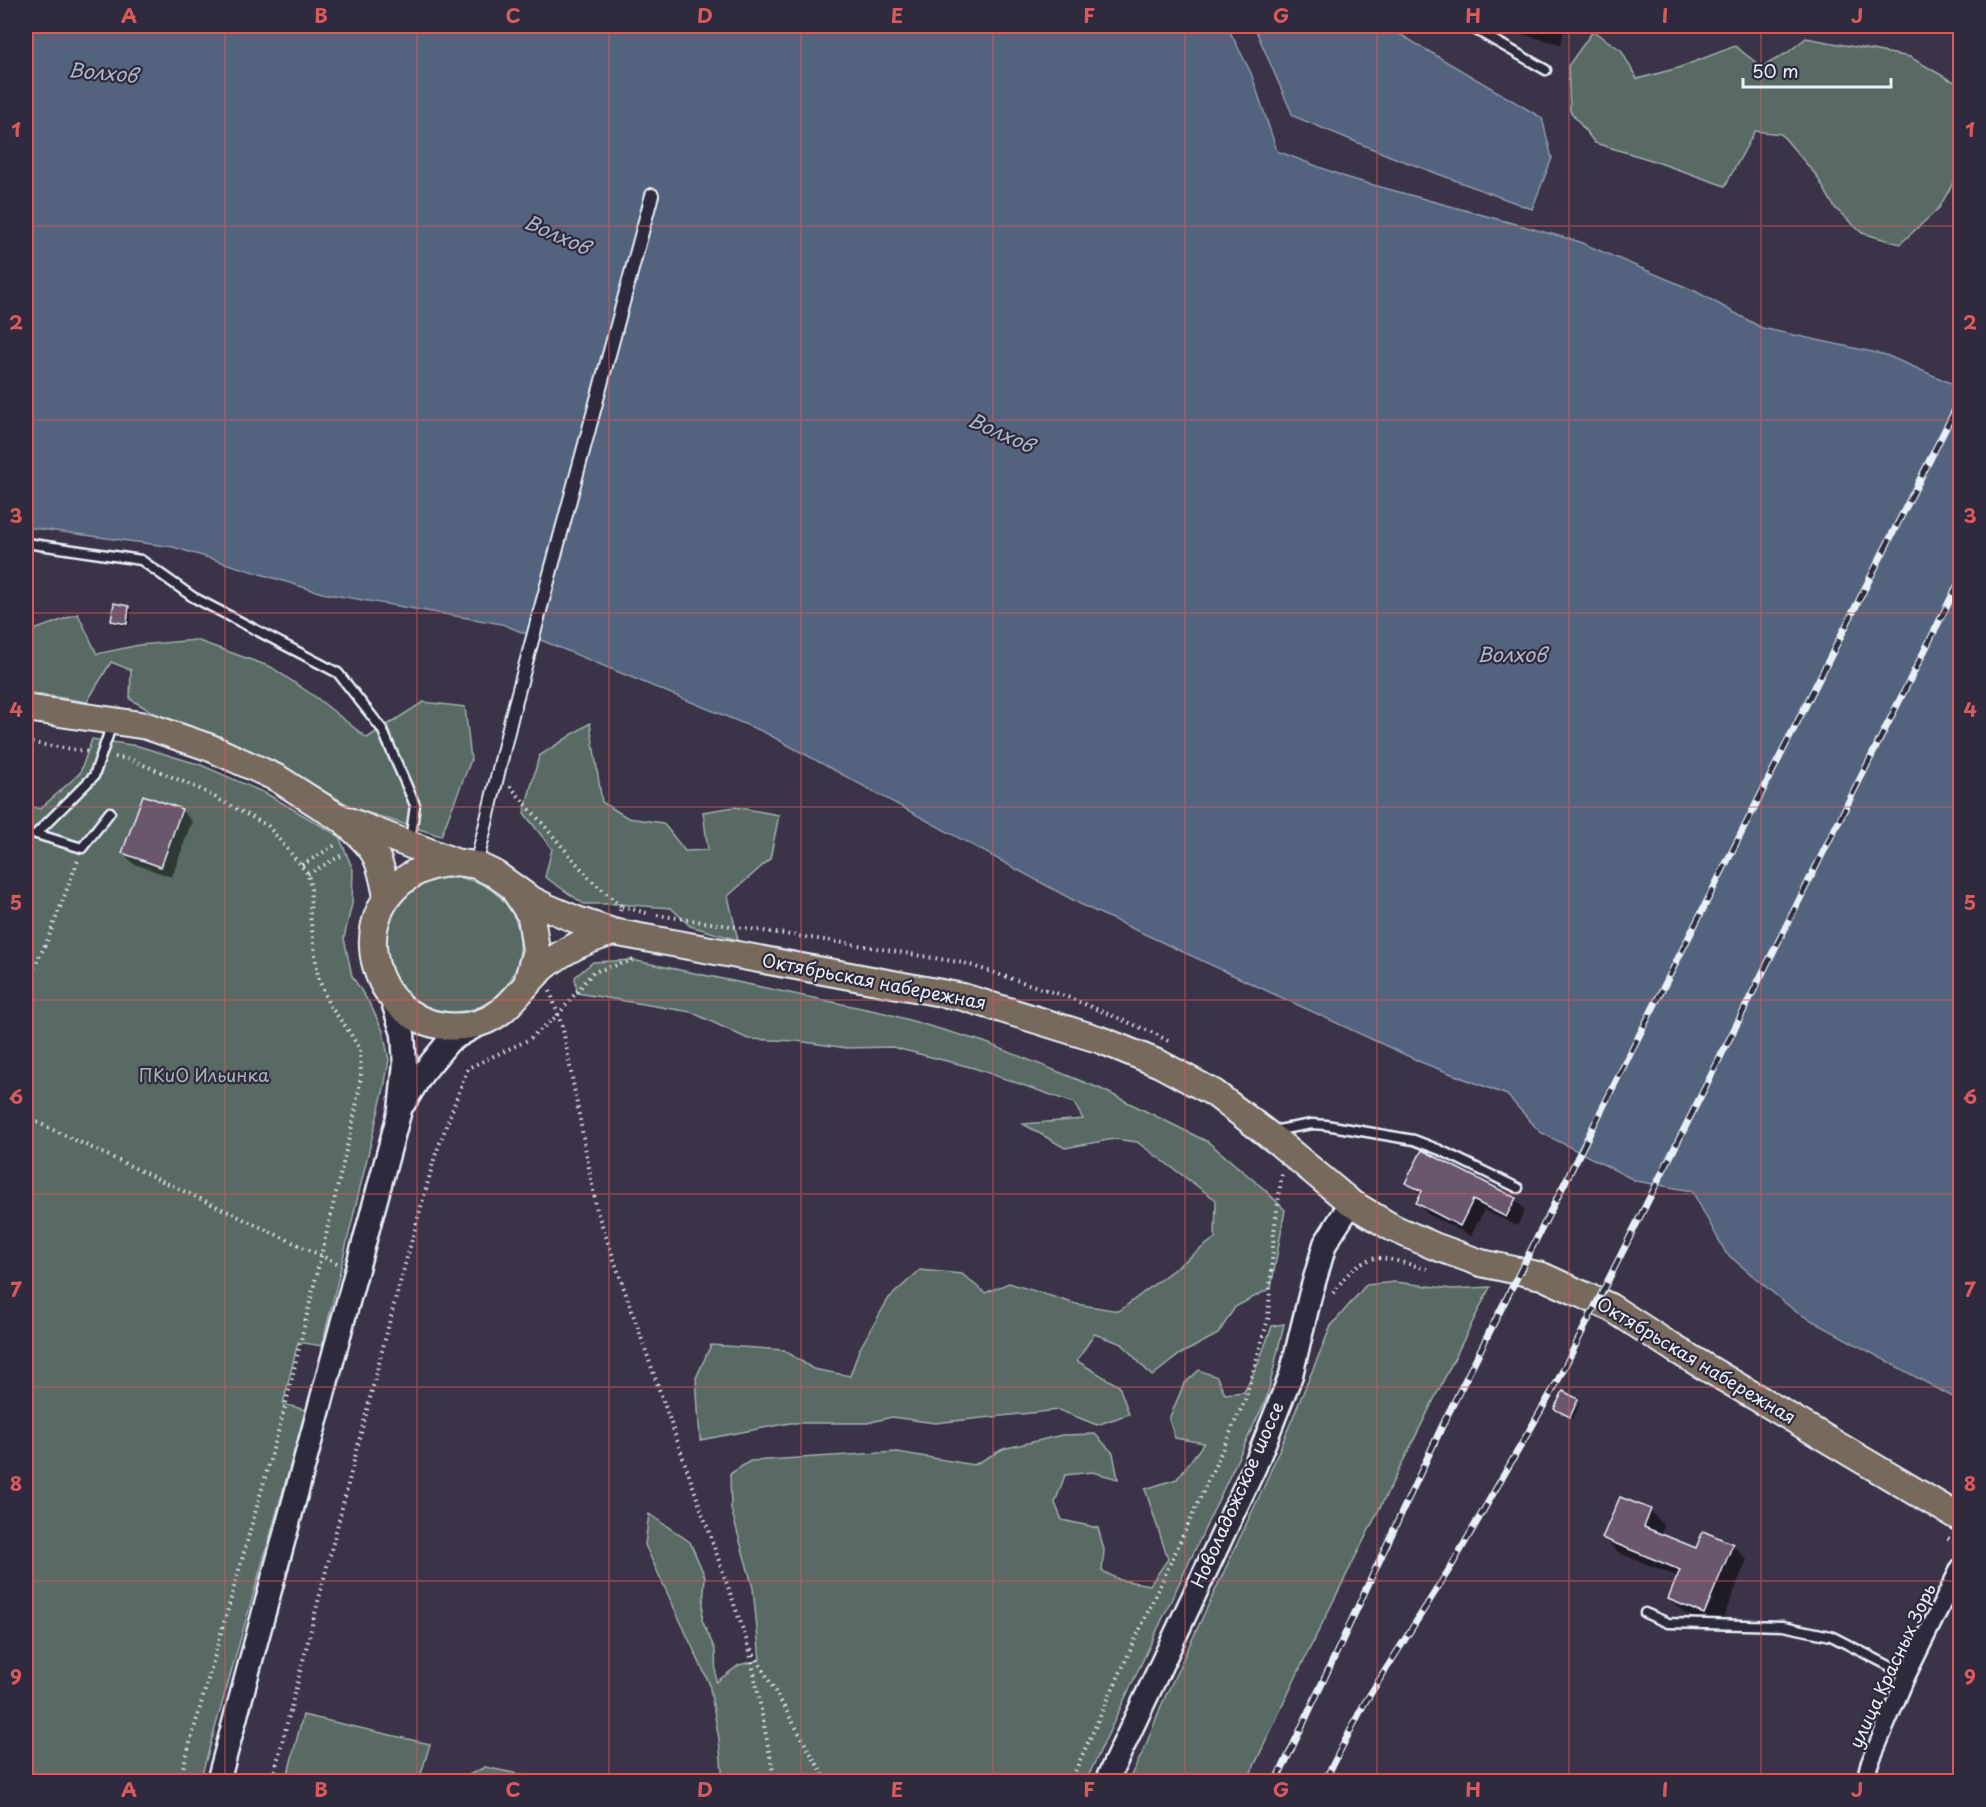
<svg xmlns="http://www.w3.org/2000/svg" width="1986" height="1807" font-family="'Playpen Sans',sans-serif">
  <rect width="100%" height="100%" fill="#3b3347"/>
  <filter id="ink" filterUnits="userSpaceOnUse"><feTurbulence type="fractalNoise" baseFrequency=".0167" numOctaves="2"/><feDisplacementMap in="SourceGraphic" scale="12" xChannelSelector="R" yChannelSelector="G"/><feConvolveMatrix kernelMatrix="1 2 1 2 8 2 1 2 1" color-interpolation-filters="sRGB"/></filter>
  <g filter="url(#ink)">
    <!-- green -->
    <path fill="#596b64" stroke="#a0aeae" stroke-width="1.5" d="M1593,31L1621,50L1637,79L1678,68L1735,46L1762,67L1787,53L1806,38L1910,57L1948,79L1960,84V170L1939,208L1900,244L1862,233L1835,208L1816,175L1781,134L1755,131L1725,186L1648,159L1595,143L1570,111L1568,66Z
      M78,614L97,654L139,645L196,640L271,667L317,698L367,738L423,702L465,707L471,760L441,836L354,808L257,753L162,718L130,699L131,670L111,662L87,702L26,692V626L34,630Z
      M590,723L602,802L628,818L663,823L685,851L708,850L703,812L735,807L779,815L770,859L728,896L738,940L690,926L671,908L618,904H584L545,877L552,849L524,813L539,756Z
      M92,739L138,746L201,765L267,794L339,836L353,870L352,904L344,938L352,976L371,1006L383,1031L389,1060L384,1088L322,1346L298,1342L283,1404L306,1410L200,1781H26V805L40,809L80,773Z
      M386 945a67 67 0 1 1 134 0a67 67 0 1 1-134 0Z
      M632,960L885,1013L984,1042L1101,1089L1208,1142L1264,1189L1285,1210L1271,1288L1235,1307L1218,1334L1179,1355L1152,1376L1122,1344L1094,1334L1077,1361L1119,1386L1129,1414L1097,1425L1059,1410L935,1423L892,1417L867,1423H790L700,1440L696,1378L711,1345L784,1350L813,1369L850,1376L859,1350L889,1298L920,1270L962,1274L985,1293L1009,1283L1076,1304L1119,1311L1215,1238L1216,1200L1137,1142L1114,1139L1065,1148L1023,1124L1083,1119L1074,1103L974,1068L892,1047L847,1048L797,1041L748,1039L691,1012L577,993L575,977L593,962Z
      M1395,1282L1453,1289L1490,1287L1304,1660L1247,1781H1128L1144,1750L1161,1706L1265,1484L1331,1326L1366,1285Z
      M1284,1324L1267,1397L1086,1781H723L719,1739L709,1683L645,1545L649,1514L690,1542L705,1577L702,1620L715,1650L716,1682L739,1665L760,1660L753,1588L731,1509L730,1474L750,1461L897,1452L974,1465L1003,1449L1062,1435L1095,1434L1113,1453L1118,1479L1092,1472L1065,1475L1055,1503L1062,1520L1098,1528L1104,1550L1102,1571L1120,1580L1150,1585L1168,1559L1145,1489L1177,1479L1204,1443L1175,1438L1169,1419L1184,1384L1199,1370L1217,1377L1225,1394L1244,1392L1258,1364L1272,1326Z
      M303,1715L430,1744L419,1781H286Z
      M485,1767L547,1780L552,1781H468L467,1776Z"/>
    <!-- water -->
    <path fill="#53627d" stroke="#8f9bae" stroke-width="1.5" d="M26,26H1227L1251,73L1277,151L1348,178L1577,241L1695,291L1762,328L1886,355L1960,387V1401L1796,1312L1726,1253L1692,1191L1636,1181L1540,1132L1507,1095L1423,1063L1084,906L764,732L502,624L322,593L173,547L26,527Z
      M1254,26H1386L1542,118L1552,158L1532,209L1390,156L1293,116Z"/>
    <!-- shadow -->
    <path fill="#0007" d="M1487,26H1565L1561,44Z
      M129,607L132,610L129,626L116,624L112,621Z
      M181,810L192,821L172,877L134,864L123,853Z
      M1407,1182L1515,1199L1525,1210L1517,1226L1484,1210L1471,1236L1428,1214L1418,1203L1421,1195Z
      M1577,1400L1580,1403L1573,1419L1556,1409Z
      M1650,1511L1664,1525L1660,1535L1697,1550L1704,1533L1733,1545L1747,1560L1719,1628L1684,1613L1670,1599L1679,1577L1619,1553L1604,1538Z"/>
    <!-- building -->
    <path fill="#6a566d" stroke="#e8f1f8" stroke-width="1.5" d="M114,603L129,606L127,624L111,621Z
      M143,795L182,809L161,867L122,853Z
      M1422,1150L1516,1198L1506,1217L1473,1200L1460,1226L1416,1203L1422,1191L1405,1183Z
      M1563,1391L1578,1399L1570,1417L1554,1409Z
      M1620,1497L1651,1509L1644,1527L1696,1548L1703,1531L1733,1544L1704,1614L1668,1599L1680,1570L1602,1538Z"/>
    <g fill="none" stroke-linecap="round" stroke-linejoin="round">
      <defs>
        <path id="service" d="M1469,26L1546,70
          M26,543L141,560L193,597L338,673L382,729L415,805L410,842
          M110,812L82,848L36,834L94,776L112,724
          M1272,1131L1312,1124L1326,1125L1414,1140L1440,1150L1518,1188
          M1645,1613L1668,1623L1783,1626L1831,1636L1907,1675"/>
        <path id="pedestrian" d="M476,865L512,715L652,195"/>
        <path id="minor" d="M1865,1782L1869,1765L1907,1675L1960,1567"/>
        <path id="secondary" d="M404,1103L422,1074L449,1041L481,1023
          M218,1782L400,1110L405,1063L403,1034L392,999
          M1106,1782L1255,1466L1291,1375L1310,1296L1325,1244L1351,1203"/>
        <path id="primary" d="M26,708L147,726L211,748L277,778L338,817L455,862L476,865L495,874L530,899L546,907L577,920L613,932L963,997L1101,1040L1160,1064L1214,1093L1278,1142L1351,1203L1393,1228L1434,1246L1481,1263L1542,1276L1610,1307L1675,1349L1960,1518
          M349,826C378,851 380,860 387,897
          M455,862C446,864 436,864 428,867C333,902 370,1042 471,1025C507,1019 519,988 544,967C565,949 587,940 613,932
          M515,891L531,916L536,950L527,983"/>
      </defs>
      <!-- service casing -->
      <use href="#service" stroke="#e8f1f8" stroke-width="13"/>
      <!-- pedestrian casing -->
      <use href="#pedestrian" stroke="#e8f1f8" stroke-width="16"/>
      <!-- minor casing -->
      <use href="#minor" stroke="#e8f1f8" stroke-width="21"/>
      <!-- secondary casing -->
      <use href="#secondary" stroke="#e8f1f8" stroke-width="27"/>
      <!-- primary casing -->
      <use href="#primary" stroke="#e8f1f8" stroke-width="30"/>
      <!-- path -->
      <path stroke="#e8f1f8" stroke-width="4" stroke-dasharray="1.5 4.5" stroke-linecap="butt" d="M26,742L90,752
        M115,757L132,760L198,788L268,826L308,874L311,889L310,915L318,977L329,1005L346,1027L360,1049L361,1076L355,1113L285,1407L179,1782
        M510,786L591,880L621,906
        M302,865L337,844
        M308,874L342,855
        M620,911L621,906L650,914
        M657,915L858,945L964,963L1065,996L1156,1034L1168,1041
        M26,984L48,939L78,860
        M550,991L563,1029L597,1211L749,1647L775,1782
        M26,1117L337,1263
        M1333,1293C1343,1280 1354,1263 1371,1259C1383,1255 1414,1266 1427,1269
        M1948,1538L1960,1546
        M751,1649L827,1782
        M272,1782L392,1312L435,1156L468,1068L528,1040L558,1015L593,972L634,960
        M1070,1782L1245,1400L1268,1319L1274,1232L1282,1173"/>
      <!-- service -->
      <use href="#service" stroke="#2f2a3d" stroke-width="8"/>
      <!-- pedestrian -->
      <use href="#pedestrian" stroke="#2f2a3d" stroke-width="12"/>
      <!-- minor -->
      <use href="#minor" stroke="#2f2a3d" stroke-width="16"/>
      <!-- secondary -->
      <use href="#secondary" stroke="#2f2a3d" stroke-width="22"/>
      <!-- primary -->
      <use href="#primary" stroke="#77695c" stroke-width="26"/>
      <defs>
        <path id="rail" d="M1276,1782L1445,1420L1960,400
          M1324,1782L1364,1704L1452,1565L1555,1386L1960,580"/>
      </defs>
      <!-- rail casing -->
      <use href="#rail" stroke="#e8f1f8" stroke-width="7"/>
      <!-- rail -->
      <use href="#rail" stroke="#2f2a3d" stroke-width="4.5" stroke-dasharray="14" stroke-linecap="butt"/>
    </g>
  </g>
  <!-- grid -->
  <path fill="none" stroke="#da5a5c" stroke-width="1.5" stroke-opacity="0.55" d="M225,26V1782M417,26V1782M609,26V1782M801,26V1782M993,26V1782M1185,26V1782M1377,26V1782M1569,26V1782M1761,26V1782M26,226H1960M26,420H1960M26,613H1960M26,807H1960M26,1000H1960M26,1194H1960M26,1387H1960M26,1581H1960"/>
  <g text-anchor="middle" stroke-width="4.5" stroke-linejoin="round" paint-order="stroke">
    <!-- street labels -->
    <g font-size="18" fill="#e8f1f8" stroke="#2f2a3d">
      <text transform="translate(874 982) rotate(11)" y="6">Октябрьская набережная</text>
      <text transform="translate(1696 1361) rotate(31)" y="6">Октябрьская набережная</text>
      <text transform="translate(1238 1495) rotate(-66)" y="6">Новоладожское шоссе</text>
      <text transform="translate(1893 1666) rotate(-65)" y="6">улица Красных Зорь</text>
    </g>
    <!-- park labels -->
    <g font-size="18" fill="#a8b5b5" stroke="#2f2a3d">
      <text x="204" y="1082">ПКиО Ильинка</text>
    </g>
    <!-- water labels -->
    <g font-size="20" font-style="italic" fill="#acb8c7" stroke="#2f2a3d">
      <text transform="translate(103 73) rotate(5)" y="7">Волхов</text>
      <text transform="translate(557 235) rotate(24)" y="7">Волхов</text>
      <text transform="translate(1001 433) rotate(24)" y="7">Волхов</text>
      <text x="1512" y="662">Волхов</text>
    </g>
  </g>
  <!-- margin -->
  <rect width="1986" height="1807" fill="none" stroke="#2f2a3d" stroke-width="66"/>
  <!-- scale -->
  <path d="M1743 78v9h148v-9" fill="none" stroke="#e8f1f8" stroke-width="3"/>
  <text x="1752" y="78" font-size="18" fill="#e8f1f8" stroke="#2f2a3d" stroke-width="4.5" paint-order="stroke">50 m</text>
  <rect x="33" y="33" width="1920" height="1741" fill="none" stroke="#da5a5c" stroke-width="2"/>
  <g font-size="20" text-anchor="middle" font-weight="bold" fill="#da5a5c">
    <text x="129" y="23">A</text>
    <text x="321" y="23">B</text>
    <text x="513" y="23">C</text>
    <text x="705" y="23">D</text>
    <text x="897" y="23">E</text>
    <text x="1089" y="23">F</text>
    <text x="1281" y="23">G</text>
    <text x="1473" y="23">H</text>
    <text x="1665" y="23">I</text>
    <text x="1857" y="23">J</text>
    <text x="16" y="137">1</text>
    <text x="1970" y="137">1</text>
    <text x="16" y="330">2</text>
    <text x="1970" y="330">2</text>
    <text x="16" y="523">3</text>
    <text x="1970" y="523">3</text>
    <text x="16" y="717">4</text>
    <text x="1970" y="717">4</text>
    <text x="16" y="910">5</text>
    <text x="1970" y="910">5</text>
    <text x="16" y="1104">6</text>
    <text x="1970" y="1104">6</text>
    <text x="16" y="1297">7</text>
    <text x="1970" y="1297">7</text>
    <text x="16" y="1491">8</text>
    <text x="1970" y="1491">8</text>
    <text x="16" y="1684">9</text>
    <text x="1970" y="1684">9</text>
    <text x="129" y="1797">A</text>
    <text x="321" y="1797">B</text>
    <text x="513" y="1797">C</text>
    <text x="705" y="1797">D</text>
    <text x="897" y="1797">E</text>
    <text x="1089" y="1797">F</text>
    <text x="1281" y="1797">G</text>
    <text x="1473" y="1797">H</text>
    <text x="1665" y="1797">I</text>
    <text x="1857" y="1797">J</text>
  </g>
</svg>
